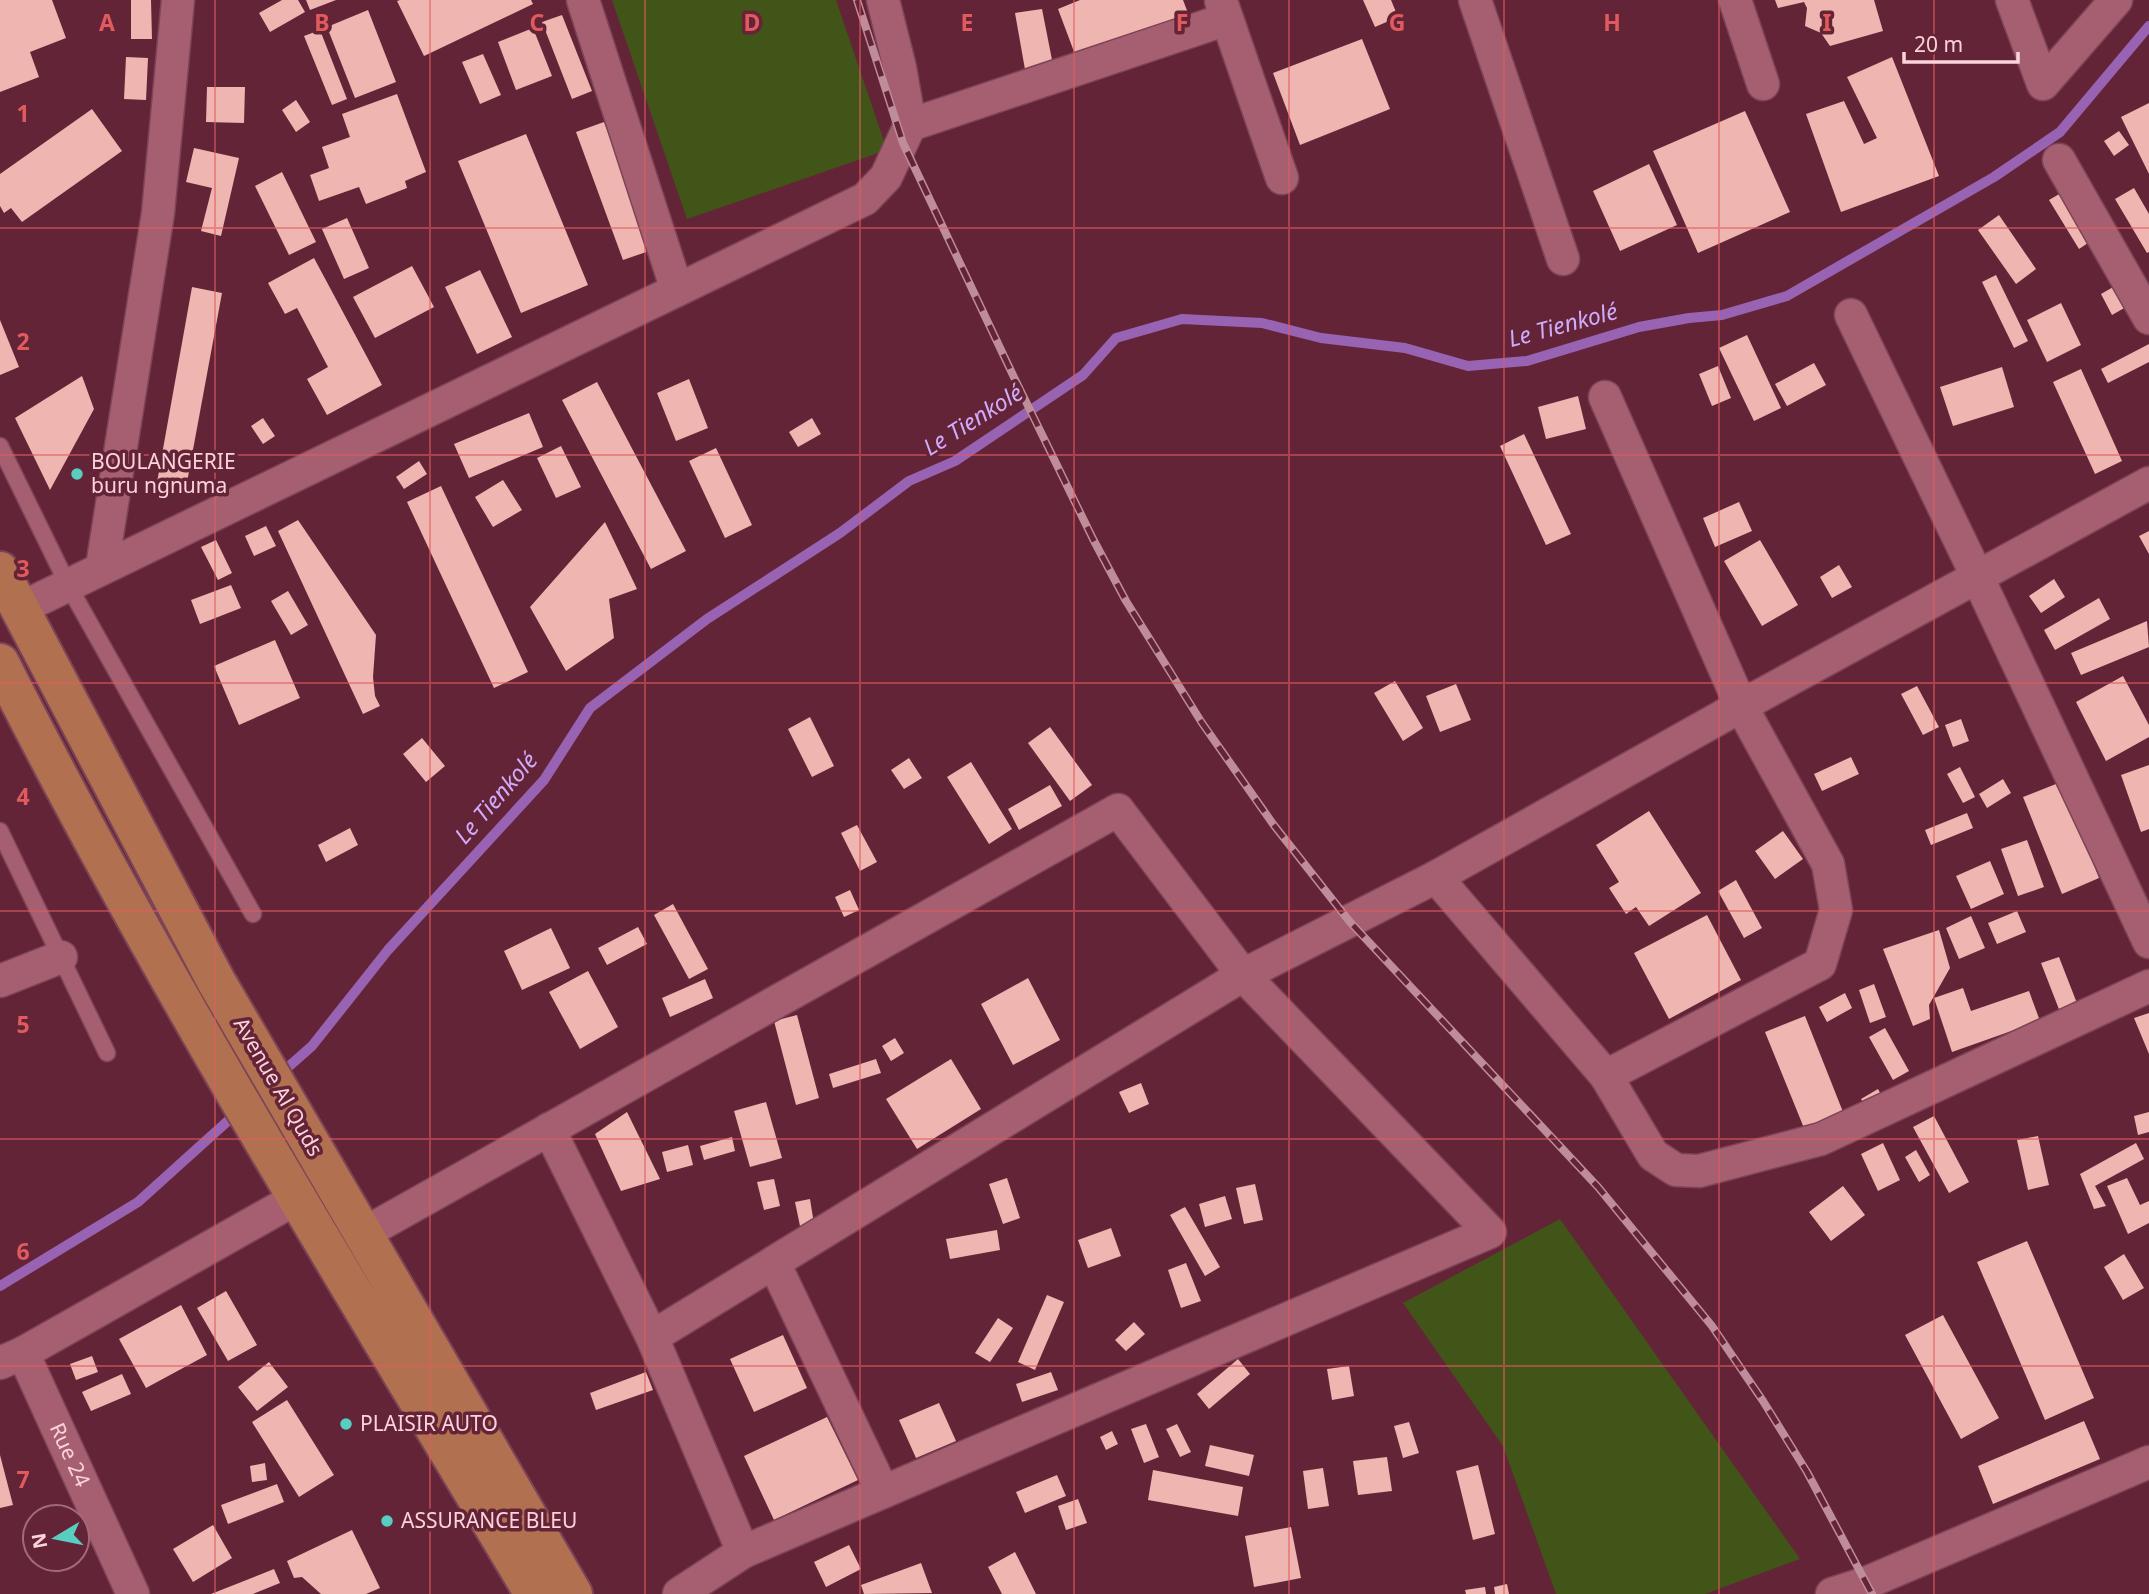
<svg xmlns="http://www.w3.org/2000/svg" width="2149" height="1594" font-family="'Noto Sans',sans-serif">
  <rect width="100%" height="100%" fill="#642437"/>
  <!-- green -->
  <path fill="#425519" d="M612,0H836L887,150L687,219Z
    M1560,1219L1800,1559L1705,1594H1556L1503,1446L1403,1303Z"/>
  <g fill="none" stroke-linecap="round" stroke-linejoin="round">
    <!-- stream -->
    <path stroke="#9763b2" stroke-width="10" d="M278,1076L312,1046L388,950L544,780L590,708L707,619L840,533L909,481L955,461L1083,375L1116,338L1182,319L1262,323L1321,338L1405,348L1468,366L1527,361L1639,327L1689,318L1722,315L1787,296L1994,177L2060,132L2149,26
      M0,1286L138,1202L240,1110"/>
  </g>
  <!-- building -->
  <path fill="#efb5b0" d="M0,0H52L66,38L30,52L39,77L0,92Z
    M131,0H151L152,39H131Z
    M282,0H298L305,12L270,32L259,13Z
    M306,0H336L310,10Z
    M400,0H531L533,4L424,56L397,1Z
    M1080,0H1183L1191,21L1079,65L1058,9Z
    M1363,0H1391L1398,17L1375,27Z
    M1775,0H1874L1883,31L1830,46L1821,33L1805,26L1807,8L1804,2L1778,8Z
    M1042,9L1054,70L1026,75L1015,13Z
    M368,10L396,82L355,98L327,27Z
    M562,15L592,91L572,99L542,22Z
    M533,28L552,76L516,90L498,42Z
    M320,30L347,99L332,105L304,36Z
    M1362,39L1390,109L1300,145L1273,73Z
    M483,54L501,95L480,104L462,62Z
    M126,57L148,58L146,100L124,99Z
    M1892,57L1939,176L1841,212L1806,114L1844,101L1864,144L1877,138L1847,77Z
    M207,87H245L244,123L206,122Z
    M397,94L426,172L405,181L407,188L366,204L359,187L319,201L310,175L329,168L322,147L350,137L342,114Z
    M296,100L310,122L296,132L282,110Z
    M2149,103V174L2121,117Z
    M92,109L122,151L22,222L11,208L4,213L0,206V174Z
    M1745,111L1790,212L1698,253L1653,151Z
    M604,122L652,250L623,260L576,132Z
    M2119,131L2129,145L2114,156L2104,141Z
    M526,134L588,285L521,313L458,161Z
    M194,148L239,158L221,236L201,231L212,188L186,182Z
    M1649,164L1677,225L1620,251L1593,191Z
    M282,172L316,242L289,255L255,186Z
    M2134,188L2149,214V252L2147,253L2115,199Z
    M2061,193L2091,241L2079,249L2049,200Z
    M1999,215L2036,269L2016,284L1978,230Z
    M347,218L369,268L344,279L322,229Z
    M314,258L382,385L327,415L307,379L328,367L297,308L285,314L268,283Z
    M412,266L434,307L375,338L353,297Z
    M480,270L512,337L477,354L445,287Z
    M1996,275L2028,341L2014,348L1982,282Z
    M2115,286L2126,307L2112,315L2101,294Z
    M192,287L222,293L185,493L156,488Z
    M2061,303L2081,345L2047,362L2027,320Z
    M0,320L19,367L0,375Z
    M1747,335L1781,408L1754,421L1719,348Z
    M2149,344V362L2108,383L2101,369Z
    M1814,363L1826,385L1787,406L1775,384Z
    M1718,366L1731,398L1712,406L1699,374Z
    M2002,367L2014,407L1953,426L1940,387Z
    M2081,369L2122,461L2095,474L2053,382Z
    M82,376L94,409L50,490L15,418Z
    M689,379L708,428L676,441L657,393Z
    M597,382L686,551L651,569L562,400Z
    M1578,396L1586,429L1546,439L1538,407Z
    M529,413L543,447L469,478L454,444Z
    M263,418L275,436L263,444L251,426Z
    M812,418L821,434L798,447L789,432Z
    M1524,434L1571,534L1546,545L1500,446Z
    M561,446L581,487L556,498L537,458Z
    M716,448L752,525L725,538L689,461Z
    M419,461L427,474L404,489L396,477Z
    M503,480L522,510L493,527L475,497Z
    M441,486L528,672L494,688L407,502Z
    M1739,502L1752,531L1715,547L1703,518Z
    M298,520L376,635L373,677L375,696L380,706L363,714L278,531Z
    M605,522L637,589L609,599L614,638L566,671L530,607Z
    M266,526L276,546L254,556L245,536Z
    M2149,531V554L2139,536Z
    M216,540L232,573L218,580L201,547Z
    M1760,540L1798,605L1762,626L1724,561Z
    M1839,565L1852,587L1832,598L1820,577Z
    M2054,579L2065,597L2041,613L2029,596Z
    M231,585L241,608L200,624L191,600Z
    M288,591L308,625L291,635L271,601Z
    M2099,598L2110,619L2055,650L2044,630Z
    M2147,621L2149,647L2081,675L2071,653Z
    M275,640L300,698L239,725L214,666Z
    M2123,676L2149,725V737L2106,761L2076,702Z
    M1395,681L1423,728L1403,741L1374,693Z
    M1456,684L1471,720L1440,732L1426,696Z
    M1917,686L1939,727L1923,735L1901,694Z
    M810,717L834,766L812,777L788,729Z
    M1961,719L1969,741L1953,747L1945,725Z
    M1050,727L1092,785L1070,801L1028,743Z
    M422,738L445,766L426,782L403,754Z
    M1851,757L1859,774L1822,791L1814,774Z
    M909,758L922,778L904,789L891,770Z
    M971,762L1012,829L989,844L947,777Z
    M2149,765V829L2141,832L2121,775Z
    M1960,767L1975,797L1963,803L1947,774Z
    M2003,779L2011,793L1987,808L1979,794Z
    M2061,782L2099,878L2062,894L2023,797Z
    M1050,785L1062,806L1019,830L1008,809Z
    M1649,811L1701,893L1649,926L1636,907L1626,914L1609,888L1619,882L1596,845Z
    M1967,813L1973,828L1931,845L1925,830Z
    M857,825L877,862L860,871L841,833Z
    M350,828L358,845L326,862L318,845Z
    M1783,831L1803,859L1775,879L1755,851Z
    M2027,840L2044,887L2018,896L2001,849Z
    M1990,861L2004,894L1971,909L1956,876Z
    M1736,880L1762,928L1744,938L1718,891Z
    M850,890L859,910L844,917L835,897Z
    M673,904L708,969L689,979L654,915Z
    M2017,911L2026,932L1997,944L1988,923Z
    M1707,915L1741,980L1669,1019L1634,953Z
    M1971,916L1985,948L1959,959L1946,928Z
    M638,927L647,944L607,965L598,948Z
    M551,928L570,968L522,990L504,951Z
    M1939,930L1950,968L1929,1005L1930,1019L1913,1026L1883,949Z
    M2059,957L2080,1011L2062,1017L2041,963Z
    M588,971L618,1027L580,1049L549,992Z
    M1028,978L1060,1040L1013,1065L981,1004Z
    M705,979L713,998L670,1017L662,998Z
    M1874,984L1886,1017L1870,1023L1859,990Z
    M1963,988L1971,1011L2029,991L2040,1021L1952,1052L1934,998Z
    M1845,993L1852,1008L1827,1022L1819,1007Z
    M2149,1013V1054L2134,1018Z
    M797,1015L819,1098L796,1105L774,1021Z
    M1805,1016L1845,1117L1806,1133L1765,1032Z
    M1885,1028L1909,1071L1893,1080L1869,1037Z
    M895,1038L904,1053L891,1061L882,1046Z
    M876,1059L881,1073L833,1088L829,1074Z
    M951,1059L981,1109L917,1149L886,1099Z
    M1141,1083L1149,1104L1129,1113L1119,1092Z
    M1878,1089L1884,1100L1868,1111L1861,1099Z
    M766,1102L782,1158L750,1167L734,1111Z
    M627,1112L660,1179L621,1191L595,1134Z
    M2149,1112V1132L2138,1135L2134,1116Z
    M1934,1116L1969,1182L1949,1193L1913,1127Z
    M2038,1136L2049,1185L2028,1190L2017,1140Z
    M732,1137L735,1151L704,1160L700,1146Z
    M1883,1143L1900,1180L1878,1191L1861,1154Z
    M2136,1143L2144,1159L2095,1186L2106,1206L2094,1209L2080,1174Z
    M688,1145L693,1165L667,1172L662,1152Z
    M1916,1150L1930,1175L1919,1182L1905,1157Z
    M1007,1178L1020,1218L1003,1224L989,1184Z
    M2127,1178L2140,1205L2149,1201V1223L2128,1234L2107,1186Z
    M774,1179L780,1206L764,1210L757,1182Z
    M1255,1184L1263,1220L1244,1224L1236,1188Z
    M1843,1186L1865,1215L1831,1241L1809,1212Z
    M1225,1196L1232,1219L1205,1227L1199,1204Z
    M810,1199L814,1224L800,1226L795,1202Z
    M1185,1207L1220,1267L1205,1276L1170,1215Z
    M1111,1228L1121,1256L1088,1268L1078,1240Z
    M997,1230L1000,1250L950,1259L946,1239Z
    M2027,1241L2094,1398L2045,1420L1977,1262Z
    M2124,1254L2144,1288L2123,1300L2104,1267Z
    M1186,1263L1201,1301L1181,1308L1168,1270Z
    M226,1291L257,1345L228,1361L197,1308Z
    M1047,1295L1064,1302L1035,1370L1018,1362Z
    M181,1305L207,1355L146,1388L119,1339Z
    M1943,1315L1999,1418L1961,1439L1905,1335Z
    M998,1318L1013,1328L990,1362L975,1353Z
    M1134,1322L1145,1334L1126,1351L1115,1340Z
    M783,1335L807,1388L754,1412L730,1359Z
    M92,1356L98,1372L76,1380L70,1364Z
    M1238,1359L1250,1374L1209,1409L1197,1394Z
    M269,1362L288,1387L257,1411L238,1387Z
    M1349,1366L1354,1396L1332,1400L1327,1369Z
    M646,1372L653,1390L596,1410L590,1393Z
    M1051,1372L1058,1390L1022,1402L1016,1384Z
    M122,1374L131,1394L91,1411L82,1392Z
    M287,1400L334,1475L299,1497L252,1422Z
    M939,1403L956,1441L916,1458L899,1420Z
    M827,1417L858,1480L774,1520L744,1456Z
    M2084,1421L2100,1459L1993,1504L1978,1466Z
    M1409,1422L1419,1453L1403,1458L1394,1426Z
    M1146,1424L1159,1457L1144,1463L1131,1429Z
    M1177,1424L1191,1452L1180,1457L1166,1429Z
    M1112,1431L1118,1444L1106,1450L1100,1437Z
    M1210,1445L1254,1455L1249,1476L1205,1466Z
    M0,1455L13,1505L0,1508Z
    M1387,1457L1392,1491L1358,1495L1353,1461Z
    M265,1463L267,1480L252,1482L250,1466Z
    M1478,1465L1495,1534L1473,1540L1456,1471Z
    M1323,1468L1329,1506L1308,1509L1303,1471Z
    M1153,1470L1243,1487L1238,1516L1148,1500Z
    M1057,1475L1066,1496L1025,1513L1016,1492Z
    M277,1484L284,1502L228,1524L221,1505Z
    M1078,1499L1087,1523L1066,1530L1058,1506Z
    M213,1525L232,1558L193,1582L173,1549Z
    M1291,1527L1301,1578L1254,1587L1245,1536Z
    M352,1530L380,1588L366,1594H321L302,1577L294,1578L287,1561Z
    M849,1545L861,1569L826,1587L814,1562Z
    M1015,1552L1036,1594H1002L988,1567Z
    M921,1563L932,1593L864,1594L861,1585Z
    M274,1569L280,1583L253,1594H211Z
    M1507,1584L1509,1594H1495L1494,1587Z
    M1485,1587L1486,1594H1466L1465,1590Z"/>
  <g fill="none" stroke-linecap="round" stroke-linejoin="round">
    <defs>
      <path id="lane" d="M0,446L68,585L253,914
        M0,831L107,1053"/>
      <g id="street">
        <path d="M583,0L677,290"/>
        <path d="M1475,0L1563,259"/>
        <path d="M1735,0L1763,84"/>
        <path d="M2012,0L2043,84L2116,0"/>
        <path d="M1221,1L1282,178"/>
        <path d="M910,125L1227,19"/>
        <path d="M2059,160L2149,318"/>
        <path d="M1851,315L1977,576L2149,942"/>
        <path d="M1605,397L1741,706L1828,864L1836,910L1820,964L1606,1076"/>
        <path d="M102,567L158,213L178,0"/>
        <path d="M19,609L865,199L886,177L910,125L900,68L883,0"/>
        <path d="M1436,877L1606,1076L1653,1155L1676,1170L1699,1171L1821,1139L2149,986"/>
        <path d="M0,981L61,957"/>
        <path d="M549,1129L652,1337L743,1552"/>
        <path d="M363,1234L1118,810L1243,975L1490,1232L743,1552L679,1594"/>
        <path d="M774,1263L883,1492"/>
        <path d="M652,1337L1243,975L1436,877L1741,706L2149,483"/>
        <path id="s1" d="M23,1353L133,1594"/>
        <path d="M0,1363L23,1353L297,1198"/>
        <path d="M1832,1594L1866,1583L2149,1462"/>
      </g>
      <path id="primary" d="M0,571L216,981L573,1594
        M0,663C161,983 351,1287 534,1594"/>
    </defs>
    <!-- lane casing -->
    <use href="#lane" stroke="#7d4457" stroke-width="19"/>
    <!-- street casing -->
    <use href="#street" stroke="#7d4457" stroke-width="35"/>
    <!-- primary casing -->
    <use href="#primary" stroke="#7d4457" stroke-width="42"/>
    <!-- lane -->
    <use href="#lane" stroke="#a65f70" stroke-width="16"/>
    <!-- street -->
    <use href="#street" stroke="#a65f70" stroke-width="32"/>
    <!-- primary -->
    <use href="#primary" stroke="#b17050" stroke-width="38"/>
    <defs>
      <path id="rail" d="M857,0L903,143L1011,371L1093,539L1126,601L1202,723L1273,824L1350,922L1598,1187L1712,1326L1763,1401L1807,1472L1872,1594"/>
    </defs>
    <!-- rail casing -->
    <use href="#rail" stroke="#bf8d99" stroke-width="8"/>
    <!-- rail -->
    <use href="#rail" stroke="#642437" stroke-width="5" stroke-dasharray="16" stroke-linecap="butt"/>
  </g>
  <!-- grid -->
  <path fill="none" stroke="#e15b5e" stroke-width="2" stroke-opacity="0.55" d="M215,0V1594M430,0V1594M645,0V1594M860,0V1594M1074,0V1594M1289,0V1594M1504,0V1594M1719,0V1594M1934,0V1594M0,228H2149M0,455H2149M0,683H2149M0,911H2149M0,1139H2149M0,1366H2149"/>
  <!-- markers -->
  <g fill="#58cec0" stroke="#642437" stroke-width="2.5">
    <circle cx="77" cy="474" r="7"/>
    <circle cx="346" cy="1424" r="7"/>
    <circle cx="387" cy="1521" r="7"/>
  </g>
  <g text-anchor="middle" stroke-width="7" stroke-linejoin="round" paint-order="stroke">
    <!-- poi labels -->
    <g font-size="21" fill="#fcd3db" stroke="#642437" text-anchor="start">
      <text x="91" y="469">BOULANGERIE<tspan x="91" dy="24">buru ngnuma</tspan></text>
      <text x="360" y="1431">PLAISIR AUTO</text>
      <text x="401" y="1528">ASSURANCE BLEU</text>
    </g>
    <!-- street labels -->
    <g font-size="21" fill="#fcd3db" stroke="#642437">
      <text transform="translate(278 1087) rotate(60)" y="7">Avenue Al Quds</text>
      <text dy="7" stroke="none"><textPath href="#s1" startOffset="112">Rue 24</textPath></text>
    </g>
    <!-- water labels -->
    <g font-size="23" font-style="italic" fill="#d0abfd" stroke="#642437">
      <text transform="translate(1563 325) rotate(-15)" y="8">Le Tienkolé</text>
      <text transform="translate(973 420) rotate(-32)" y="8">Le Tienkolé</text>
      <text transform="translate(496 798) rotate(-49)" y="8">Le Tienkolé</text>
    </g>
  </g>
  <g font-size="23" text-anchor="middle" font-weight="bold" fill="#e15b5e" stroke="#642437" stroke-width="7" stroke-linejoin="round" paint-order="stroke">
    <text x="107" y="31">A</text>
    <text x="322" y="31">B</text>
    <text x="537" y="31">C</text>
    <text x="752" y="31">D</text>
    <text x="967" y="31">E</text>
    <text x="1182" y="31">F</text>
    <text x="1397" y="31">G</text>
    <text x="1612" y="31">H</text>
    <text x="1827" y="31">I</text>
    <text x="23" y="122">1</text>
    <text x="23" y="350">2</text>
    <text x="23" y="577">3</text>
    <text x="23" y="805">4</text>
    <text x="23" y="1033">5</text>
    <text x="23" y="1260">6</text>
    <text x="23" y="1488">7</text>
  </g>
  <!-- north arrow -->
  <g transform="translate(56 1538) rotate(260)"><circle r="33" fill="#642437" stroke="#a16a79" stroke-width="2"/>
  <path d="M0-5L12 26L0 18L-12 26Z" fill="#58cec0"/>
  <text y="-10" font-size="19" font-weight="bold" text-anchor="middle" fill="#fcd3db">N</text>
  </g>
  <!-- scale -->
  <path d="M1904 52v10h114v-10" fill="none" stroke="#fcd3db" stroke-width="3.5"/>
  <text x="1914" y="52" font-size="21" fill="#fcd3db" stroke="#642437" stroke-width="5" paint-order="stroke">20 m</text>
</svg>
